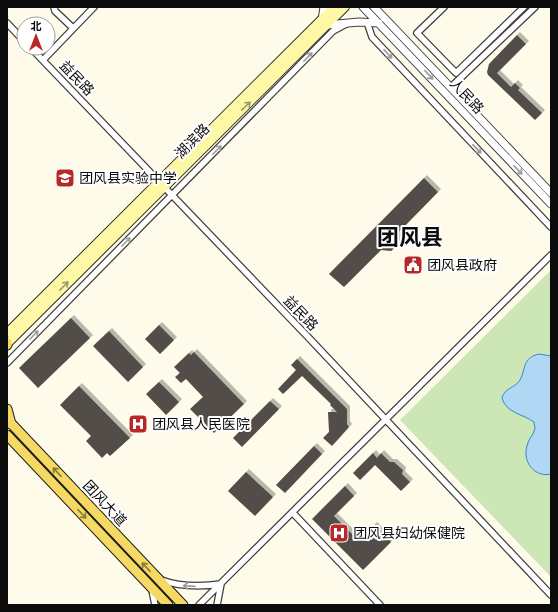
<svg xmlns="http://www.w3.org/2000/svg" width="558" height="612" font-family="'Zilla Slab','Noto Sans SC',serif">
  <defs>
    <filter id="shadow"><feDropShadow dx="3" dy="-3" stdDeviation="0" flood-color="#0004"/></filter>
  </defs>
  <rect width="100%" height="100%" fill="#fefbea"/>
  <!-- green -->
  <path fill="#cce7b5" d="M551,270V577L400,420Z"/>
  <!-- water -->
  <path fill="#b0d7f4" stroke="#3988c9" d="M539,354L551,356V474C535,478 522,462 527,446C528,440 533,435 535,429L534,422C523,414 506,413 502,398C504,388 515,388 520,380C526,369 522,358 539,354Z"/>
  <!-- building -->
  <path fill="#534d48" filter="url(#shadow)" d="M517,35L526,44L497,73L511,87L515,83L520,88L518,90L542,113L535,120L488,75L487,72L489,64Z
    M424,178L438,192L397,234L399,240L396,247L391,251L381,250L344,287L329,274Z
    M71,318L90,338L38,388L19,368Z
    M159,325L174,340L160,354L145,339Z
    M109,331L143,367L128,382L93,346Z
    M194,352L244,404L214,433L190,409L203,397L186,379L181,383L175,377L180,373L174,367L189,353L191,355Z
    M297,359L347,409V424L349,427L332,446L323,438L329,432L328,412H337L330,405L331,404L302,376L283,394L278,389L296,370L291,365Z
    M159,382L179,402L166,415L146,394Z
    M79,386L130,438L110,456L107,453L102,458L86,441L91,436L60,405Z
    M270,401L279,409L242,447L233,438Z
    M314,446L322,454L285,493L276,485Z
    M373,453L377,458L381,453L390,462H394L403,470L402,474L410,482L401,491L375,465L360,480L353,473Z
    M246,472L273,497L255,516L228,491Z
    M345,486L354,496L334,516L359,541L374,525L391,542L363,570L312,519Z"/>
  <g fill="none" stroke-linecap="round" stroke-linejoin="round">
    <defs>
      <path id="minor" d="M54,7L55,11L73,28
        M444,7L417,33L456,73L524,7
        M367,22L372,37L551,227
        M7,23L24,41
        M31,48L308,337L551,595
        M43,60L94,7
        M451,87L535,7
        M7,363L333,31L346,24
        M293,513L380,605
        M161,580C181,587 200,587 221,584L217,605
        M152,590L155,605
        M199,605L551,255"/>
      <path id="tertiary" d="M363,7L551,204
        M374,7L551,193
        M322,20L324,7
        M327,25L359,22L379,23"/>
      <path id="secondary" d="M7,333L334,7
        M7,344L345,7"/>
      <path id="primary" d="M7,345V343
        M7,409L11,424
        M7,419L183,605
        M7,435L168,605"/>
    </defs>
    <!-- minor casing -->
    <use href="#minor" stroke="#3e3e3e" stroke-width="8"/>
    <!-- tertiary casing -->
    <use href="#tertiary" stroke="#3e3e3e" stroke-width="9"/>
    <!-- secondary casing -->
    <use href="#secondary" stroke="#2d2d2d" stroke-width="10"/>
    <!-- primary casing -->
    <use href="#primary" stroke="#1c1c1c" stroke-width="11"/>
    <!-- minor -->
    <use href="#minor" stroke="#fff" stroke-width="5.5"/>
    <!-- tertiary -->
    <use href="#tertiary" stroke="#fff" stroke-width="7"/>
    <!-- secondary -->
    <use href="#secondary" stroke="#fdf8a6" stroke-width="8"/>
    <!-- primary -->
    <use href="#primary" stroke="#f5d963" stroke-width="9"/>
  </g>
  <!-- one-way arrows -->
  <defs><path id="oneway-shaft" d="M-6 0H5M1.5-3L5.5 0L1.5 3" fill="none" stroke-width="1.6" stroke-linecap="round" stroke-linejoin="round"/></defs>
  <g stroke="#9d9d9d">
    <use href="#oneway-shaft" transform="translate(388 54) rotate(47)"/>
    <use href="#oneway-shaft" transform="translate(308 57) rotate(-46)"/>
    <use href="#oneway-shaft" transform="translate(429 75) rotate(47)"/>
    <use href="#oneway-shaft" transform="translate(477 149) rotate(47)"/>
    <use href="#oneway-shaft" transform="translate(217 150) rotate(-45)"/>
    <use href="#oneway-shaft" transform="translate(518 170) rotate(47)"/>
    <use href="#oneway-shaft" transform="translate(126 242) rotate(-45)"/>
    <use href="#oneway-shaft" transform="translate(34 335) rotate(-45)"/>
    <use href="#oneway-shaft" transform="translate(189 586) rotate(-176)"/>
  </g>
  <g stroke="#9c9968">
    <use href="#oneway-shaft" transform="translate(246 106) rotate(-44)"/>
    <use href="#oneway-shaft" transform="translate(64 286) rotate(-45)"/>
  </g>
  <g stroke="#8c7c3b">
    <use href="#oneway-shaft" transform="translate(57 472) rotate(-133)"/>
    <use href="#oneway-shaft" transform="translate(82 514) rotate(47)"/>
    <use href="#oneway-shaft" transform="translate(146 567) rotate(-133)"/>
  </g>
  <!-- icons -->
  <defs>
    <symbol id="school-square" viewBox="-11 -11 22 22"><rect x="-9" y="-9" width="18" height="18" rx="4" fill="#b62928" stroke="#fff"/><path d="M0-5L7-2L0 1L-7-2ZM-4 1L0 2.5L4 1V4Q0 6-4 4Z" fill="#fff"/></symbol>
    <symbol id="civic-square" viewBox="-11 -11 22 22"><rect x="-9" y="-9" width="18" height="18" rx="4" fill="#b62928" stroke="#fff"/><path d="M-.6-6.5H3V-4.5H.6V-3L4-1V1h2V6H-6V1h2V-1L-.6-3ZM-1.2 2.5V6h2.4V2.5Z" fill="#fff"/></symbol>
    <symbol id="hospital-square" viewBox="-11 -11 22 22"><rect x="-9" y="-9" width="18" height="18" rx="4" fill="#b62928" stroke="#fff"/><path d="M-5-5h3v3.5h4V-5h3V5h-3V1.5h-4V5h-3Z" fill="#fff"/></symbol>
  </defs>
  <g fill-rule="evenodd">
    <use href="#school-square" x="54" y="167" width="22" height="22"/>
    <use href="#civic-square" x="402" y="254" width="22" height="22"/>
    <use href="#hospital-square" x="127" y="413" width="22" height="22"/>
    <use href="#hospital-square" x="328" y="522" width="22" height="22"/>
  </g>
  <g text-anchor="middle" stroke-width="4" stroke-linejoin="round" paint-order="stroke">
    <!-- street labels -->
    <g font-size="14" fill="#0b0b0b" stroke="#fff">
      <text transform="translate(77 78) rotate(46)" y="5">益民路</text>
      <text transform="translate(467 96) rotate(47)" y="5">人民路</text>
      <text transform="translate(192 141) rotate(-45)" y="5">湖滨路</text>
      <text transform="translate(301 313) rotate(46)" y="5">益民路</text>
      <text transform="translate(105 503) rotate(47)" y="5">团风大道</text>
    </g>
    <!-- poi labels -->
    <g font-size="14" fill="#0b0b0b" stroke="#fff" text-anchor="start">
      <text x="79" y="183">团风县实验中学</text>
      <text x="427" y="270">团风县政府</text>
      <text x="152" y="429">团风县人民医院</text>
      <text x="353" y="538">团风县妇幼保健院</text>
    </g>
    <!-- town labels -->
    <g font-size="22" font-weight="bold" fill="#0b0b0b" stroke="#fff">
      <text x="410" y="245">团风县</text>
    </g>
  </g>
  <!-- border -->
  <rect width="558" height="612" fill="none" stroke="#0b0b0b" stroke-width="16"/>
  <!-- north arrow -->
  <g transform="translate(36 36)"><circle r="19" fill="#ffffff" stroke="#9d9d9d"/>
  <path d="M0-3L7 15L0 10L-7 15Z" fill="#b62928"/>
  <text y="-6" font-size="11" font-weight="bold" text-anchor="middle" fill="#0b0b0b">北</text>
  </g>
</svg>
